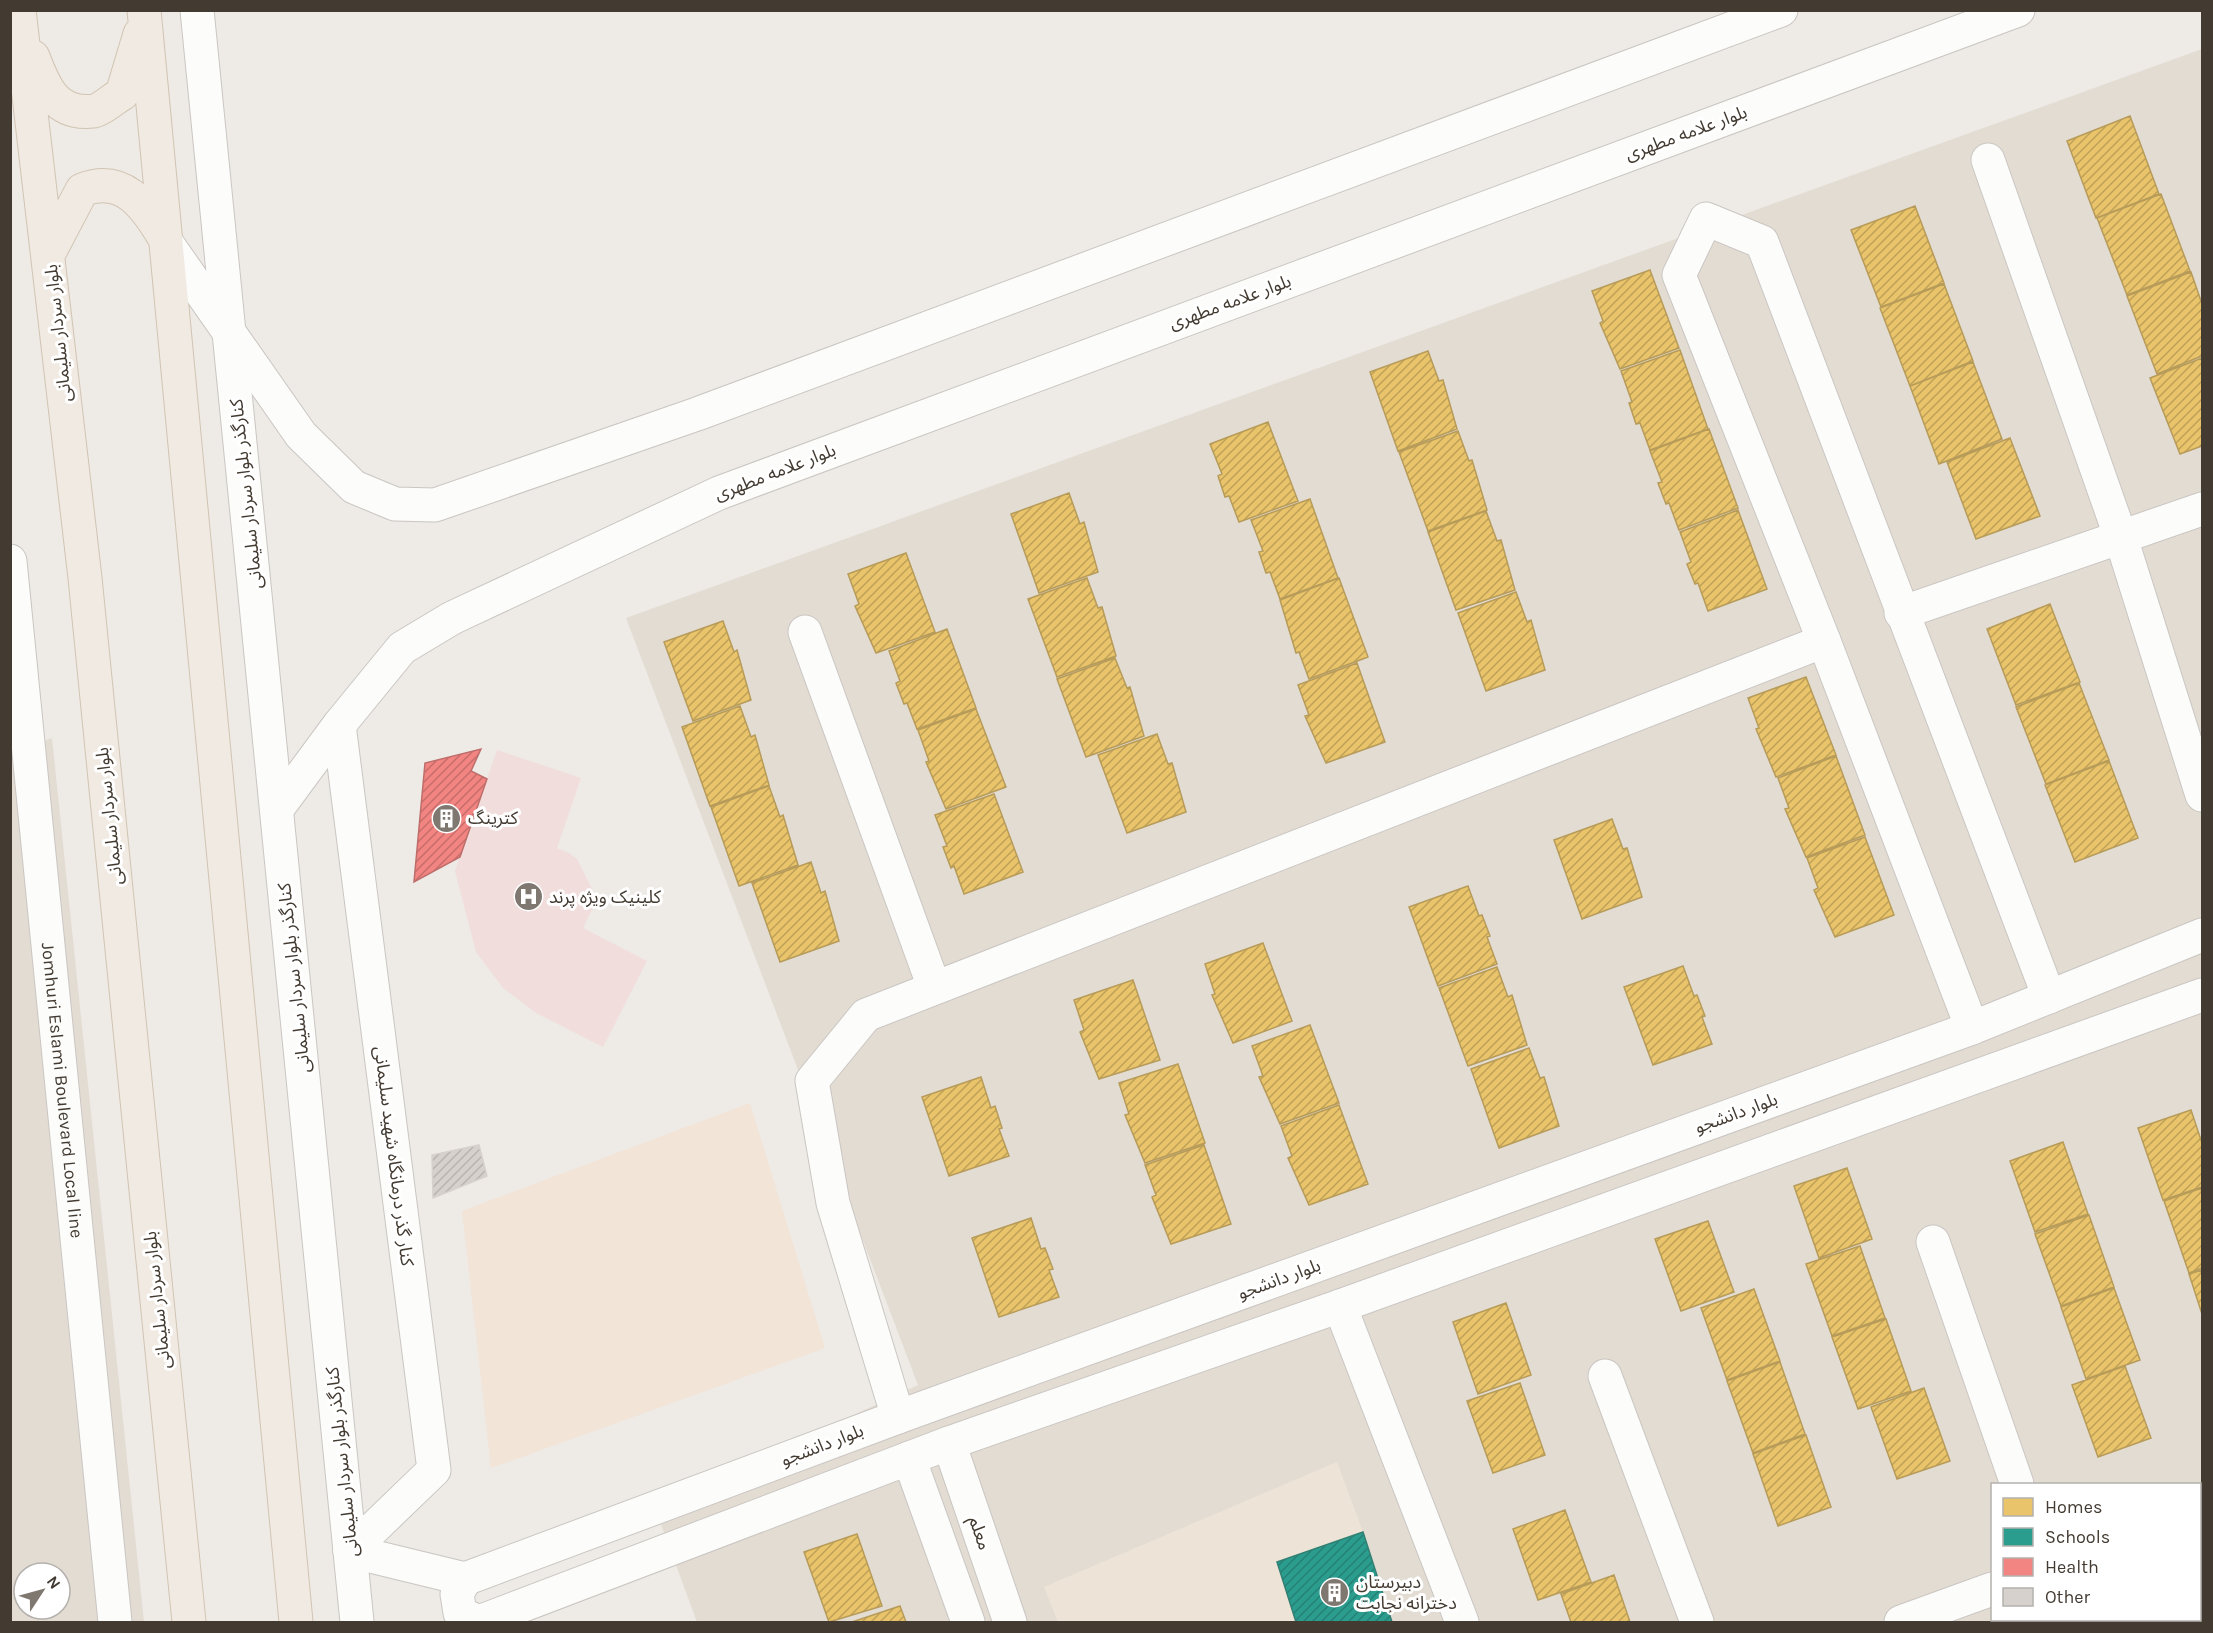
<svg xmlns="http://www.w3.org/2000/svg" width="2213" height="1633" font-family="Karla,'Noto Sans Arabic',sans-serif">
  <defs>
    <pattern id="homes-hatch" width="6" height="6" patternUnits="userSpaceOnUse" patternTransform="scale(1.5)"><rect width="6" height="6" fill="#e9c46a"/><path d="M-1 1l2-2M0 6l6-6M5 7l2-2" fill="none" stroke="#bea058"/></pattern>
    <pattern id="schools-hatch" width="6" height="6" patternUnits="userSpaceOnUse" patternTransform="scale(1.5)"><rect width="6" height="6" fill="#2a9d8f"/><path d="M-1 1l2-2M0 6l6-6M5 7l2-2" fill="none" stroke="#268175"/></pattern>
    <pattern id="health-hatch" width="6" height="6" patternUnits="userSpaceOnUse" patternTransform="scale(1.5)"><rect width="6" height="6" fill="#f28482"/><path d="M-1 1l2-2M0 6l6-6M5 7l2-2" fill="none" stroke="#c66d6b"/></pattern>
    <pattern id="building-hatch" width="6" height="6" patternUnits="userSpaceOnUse" patternTransform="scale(1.5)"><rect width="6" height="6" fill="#d6d1cd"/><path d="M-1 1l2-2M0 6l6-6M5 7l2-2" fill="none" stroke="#b9b4b0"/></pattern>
  </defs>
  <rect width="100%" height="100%" fill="#eeeae6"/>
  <!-- residential -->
  <path fill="#e3dcd3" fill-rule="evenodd" d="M2202,49V1622H697L655,1508L918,1385L626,618ZM1992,1484H2200V1620H1992Z
    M52,738L144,1622H11L10,753ZM24,1573H60V1609H24Z"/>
  <!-- commercial -->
  <path fill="#f2e4d7" d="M750,1103L825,1348L491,1468L462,1211Z"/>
  <!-- education -->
  <path fill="#ede4d7" d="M1337,1462L1363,1532L1278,1562L1296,1622H1058L1044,1587Z"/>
  <!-- medical -->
  <path fill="#f1dedc" d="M497,750L581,778L557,848L569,853L577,859L593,891L595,903L583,928L647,961L603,1047L536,1013L503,988L476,952L455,871Z"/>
  <!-- homes -->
  <path fill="url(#homes-hatch)" stroke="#b79b59" stroke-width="1.5" d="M2130,116L2159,194L2096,218L2067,141Z
    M2161,194L2190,271L2127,295L2097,218Z
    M1915,206L1944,283L1881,307L1851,230Z
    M1650,270L1679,348L1620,369L1600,323L1603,321L1592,291Z
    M2191,272L2202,304V356L2157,374L2127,296Z
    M1944,284L1973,361L1910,386L1880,308Z
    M1680,350L1708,429L1650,450L1640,423L1636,424L1629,403L1632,402L1621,371Z
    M1428,351L1439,381L1443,380L1457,429L1398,451L1370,372Z
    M2202,358V446L2180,454L2150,378Z
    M1973,362L2002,439L1939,464L1910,386Z
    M1268,422L1298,501L1239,522L1229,496L1225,497L1218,476L1222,474L1210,444Z
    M1709,429L1738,508L1679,530L1669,503L1666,504L1658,483L1662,482L1650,451Z
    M1458,431L1469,461L1472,460L1487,510L1428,531L1399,452Z
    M2010,438L2040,516L1976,539L1947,462Z
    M1069,493L1080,524L1084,522L1098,572L1039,593L1011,514Z
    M1310,499L1338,578L1280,599L1270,572L1266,573L1259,552L1263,551L1251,520Z
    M1738,510L1767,589L1708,611L1698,583L1695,584L1687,564L1691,562L1680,532Z
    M1486,511L1497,541L1501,540L1515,590L1456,610L1428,532Z
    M906,553L935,632L876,653L855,606L859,604L848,574Z
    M1087,578L1098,608L1102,607L1116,656L1057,677L1028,599Z
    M1339,578L1368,657L1309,679L1299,652L1296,653L1280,600Z
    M1516,592L1527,622L1531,620L1545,670L1486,691L1458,613Z
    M2050,604L2080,682L2016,705L1987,629Z
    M723,621L734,652L737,650L751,700L693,721L664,642Z
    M947,629L976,708L917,729L907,703L904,704L896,683L900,681L889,651Z
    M1115,658L1127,688L1130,687L1144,736L1086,757L1057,679Z
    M1357,663L1385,742L1326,763L1305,716L1309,715L1298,685Z
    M1806,677L1836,755L1776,777L1756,729L1759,728L1748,698Z
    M2079,683L2109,760L2046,784L2016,707Z
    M740,706L751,737L755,735L769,785L710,806L682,727Z
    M976,709L1006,787L946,809L926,762L929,761L918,730Z
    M1157,734L1168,764L1172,763L1186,812L1127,833L1098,755Z
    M1836,756L1865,835L1806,857L1785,809L1789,808L1778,778Z
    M2109,761L2138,838L2075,862L2045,785Z
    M769,786L780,817L783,815L798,865L739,886L711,807Z
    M994,794L1023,872L964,894L954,866L951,868L943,847L947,846L935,815Z
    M1612,819L1623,849L1627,848L1642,897L1582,919L1554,840Z
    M1865,837L1894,915L1835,937L1814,890L1818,888L1807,858Z
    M811,862L821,893L825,891L839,941L780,962L752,883Z
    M1468,886L1479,916L1482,915L1490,936L1487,937L1497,964L1438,986L1409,907Z
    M1263,943L1292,1021L1233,1043L1212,995L1215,994L1205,964Z
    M1683,966L1694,996L1697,995L1705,1016L1702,1017L1712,1044L1653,1065L1624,987Z
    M1497,967L1508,997L1512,995L1527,1045L1468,1066L1439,988Z
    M1133,980L1160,1060L1099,1079L1080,1032L1084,1030L1074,1000Z
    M1310,1025L1339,1103L1280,1124L1259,1077L1263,1076L1252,1046Z
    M1529,1048L1540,1078L1544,1077L1559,1126L1499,1148L1471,1069Z
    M1178,1064L1205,1143L1145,1163L1125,1115L1129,1114L1119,1083Z
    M981,1077L991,1108L995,1106L1002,1128L999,1129L1009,1156L949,1176L922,1097Z
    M1339,1105L1368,1184L1309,1205L1288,1158L1292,1156L1281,1126Z
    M2191,1110L2202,1143V1187L2163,1200L2138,1128Z
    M2063,1142L2088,1214L2035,1232L2010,1161Z
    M1204,1145L1231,1224L1171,1244L1152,1197L1156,1195L1145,1165Z
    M1847,1168L1872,1239L1819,1258L1794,1186Z
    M2202,1188V1268L2189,1273L2164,1201Z
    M2089,1215L2114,1287L2061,1306L2035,1234Z
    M1031,1218L1041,1249L1045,1248L1053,1269L1049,1270L1059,1297L999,1317L972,1238Z
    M1708,1221L1734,1292L1681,1311L1655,1239Z
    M1860,1246L1885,1318L1832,1336L1806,1264Z
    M2202,1270V1314L2189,1274Z
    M2114,1288L2140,1360L2086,1379L2061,1307Z
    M1754,1289L1780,1361L1727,1380L1701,1308Z
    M1506,1303L1531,1375L1478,1394L1453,1322Z
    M1886,1319L1911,1391L1858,1409L1832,1337Z
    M1780,1362L1805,1434L1753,1453L1727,1381Z
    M2125,1366L2151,1438L2098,1457L2072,1385Z
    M1520,1383L1545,1455L1493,1473L1467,1401Z
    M1924,1388L1950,1461L1897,1479L1871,1407Z
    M1806,1435L1831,1507L1778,1526L1753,1454Z
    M1565,1510L1591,1582L1538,1600L1513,1529Z
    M857,1534L882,1606L829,1622L804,1552Z
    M1614,1575L1630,1622H1571L1561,1594Z
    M2200,1583L2202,1591V1622H2154L2153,1620H2200Z
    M900,1606L906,1622H852Z"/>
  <!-- schools -->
  <path fill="url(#schools-hatch)" stroke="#328073" stroke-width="1.5" d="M1363,1532L1392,1622H1296L1277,1562Z"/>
  <!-- health -->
  <path fill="url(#health-hatch)" stroke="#be6e6a" stroke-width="1.5" d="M481,749L471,771L487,779L460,857L414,882L425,763Z"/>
  <!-- building -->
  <path fill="url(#building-hatch)" stroke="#d6d1cc" stroke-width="1.5" d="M479,1145L487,1176L433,1198L432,1155Z"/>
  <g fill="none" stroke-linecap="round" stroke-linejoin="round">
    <defs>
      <g id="minor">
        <path d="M197,10L357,1622"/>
        <path d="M1988,160L2121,538L2202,795"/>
        <path d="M166,242L301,435L354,487L395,504L435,505L697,414L1781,10"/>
        <path id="s1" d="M10,561L115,1622"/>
        <path d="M1901,613L2202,509"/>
        <path d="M805,632L934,987"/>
        <path d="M339,725L434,1470L350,1551"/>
        <path d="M277,809L339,725L402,648L452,618L719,493L2018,10"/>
        <path d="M1972,1028L1824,641L1679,275L1706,219L1762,242L2049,997"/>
        <path d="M1933,1242L2017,1484"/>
        <path d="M1340,1306L1462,1622"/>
        <path d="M1605,1376L1697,1622"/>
        <path d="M898,1417L833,1203L812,1081L866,1015L1824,641"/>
        <path d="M949,1443L1010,1622"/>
        <path d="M909,1458L968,1622"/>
        <path d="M2200,1514L2202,1513"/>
        <path d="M350,1551L465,1579L898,1417L1972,1028L2202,935"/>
        <path d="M465,1579L457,1594L460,1613L478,1622"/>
        <path d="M2065,1620L2066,1622"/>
        <path d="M479,1622L949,1443L1340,1306L2202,995"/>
        <path d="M1901,1622L1992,1589"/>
      </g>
      <path id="major" d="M19,10L85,578L189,1622
        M144,10L296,1622
        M33,57C44,86 55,116 94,111C103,109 114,98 122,94L140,34
        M49,253L82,190C123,174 145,205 164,237"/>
    </defs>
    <!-- minor casing -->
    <use href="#minor" stroke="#cac6c2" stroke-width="35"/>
    <!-- major casing -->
    <use href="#major" stroke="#d1c4b2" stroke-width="35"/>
    <!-- minor -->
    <use href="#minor" stroke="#fcfcfb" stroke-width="33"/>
    <!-- major -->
    <use href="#major" stroke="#f0eae2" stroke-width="33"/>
  </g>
  <!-- icons -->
  <defs>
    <symbol id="building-disc" viewBox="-11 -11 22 22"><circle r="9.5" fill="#7f7871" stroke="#fff"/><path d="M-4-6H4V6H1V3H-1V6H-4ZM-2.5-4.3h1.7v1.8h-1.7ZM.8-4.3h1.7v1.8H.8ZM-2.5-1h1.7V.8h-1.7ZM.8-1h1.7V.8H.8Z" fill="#fff"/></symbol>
    <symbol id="hospital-disc" viewBox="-11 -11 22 22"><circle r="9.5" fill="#7f7871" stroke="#fff"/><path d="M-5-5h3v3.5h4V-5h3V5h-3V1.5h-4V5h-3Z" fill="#fff"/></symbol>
  </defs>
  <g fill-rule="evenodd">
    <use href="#building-disc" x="430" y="802" width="33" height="33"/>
    <use href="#hospital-disc" x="512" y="880" width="33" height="33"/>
    <use href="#building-disc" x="1318" y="1576" width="33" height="33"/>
  </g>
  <g text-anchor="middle" stroke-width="6" stroke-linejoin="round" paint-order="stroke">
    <!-- street labels -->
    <g font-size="18" fill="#433b32" stroke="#fff">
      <text transform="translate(1686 133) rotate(-20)" y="6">بلوار علامه مطهری</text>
      <text transform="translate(1230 302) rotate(-20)" y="6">بلوار علامه مطهری</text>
      <text transform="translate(58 333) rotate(-96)" y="6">بلوار سردار سلیمانی</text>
      <text transform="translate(775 472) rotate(-21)" y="6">بلوار علامه مطهری</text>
      <text transform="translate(246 494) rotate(-96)" y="6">کنارگذر بلوار سردار سلیمانی</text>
      <text transform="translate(109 816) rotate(-96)" y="6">بلوار سردار سلیمانی</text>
      <text transform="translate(294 978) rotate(-96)" y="6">کنارگذر بلوار سردار سلیمانی</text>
      <text dy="6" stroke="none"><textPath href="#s1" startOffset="532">Jomhuri Eslami Boulevard Local line</textPath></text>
      <text transform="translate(1736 1113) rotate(-20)" y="6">بلوار دانشجو</text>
      <text transform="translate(394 1156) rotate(83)" y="6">کنار گذر درمانگاه شهید سلیمانی</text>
      <text transform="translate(1279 1279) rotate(-20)" y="6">بلوار دانشجو</text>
      <text transform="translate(157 1300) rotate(-96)" y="6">بلوار سردار سلیمانی</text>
      <text transform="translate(822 1445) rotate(-21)" y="6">بلوار دانشجو</text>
      <text transform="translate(342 1462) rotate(-96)" y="6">کنارگذر بلوار سردار سلیمانی</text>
      <text transform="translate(980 1533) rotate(71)" y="6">معلم</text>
    </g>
    <!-- poi labels -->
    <g font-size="18" fill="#433b32" stroke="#fff" text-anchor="start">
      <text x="468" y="824">کترینگ</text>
      <text x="549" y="903">کلینیک ویژه پرند</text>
      <text x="1356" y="1588">دبیرستان<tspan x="1356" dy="21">دخترانه نجابت</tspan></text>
    </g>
  </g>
  <!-- border -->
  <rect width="2213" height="1633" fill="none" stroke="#433b32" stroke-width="24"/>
  <!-- legend -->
  <rect x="1991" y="1483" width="210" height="138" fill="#ffffff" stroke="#b4b1ad" stroke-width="1.5"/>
  <rect x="2003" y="1498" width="30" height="18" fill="#e9c46a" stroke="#b4b1ad" stroke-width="1.5"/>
  <text x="2045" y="1513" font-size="18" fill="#433b32">Homes</text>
  <rect x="2003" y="1528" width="30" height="18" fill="#2a9d8f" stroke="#b4b1ad" stroke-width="1.5"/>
  <text x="2045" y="1543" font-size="18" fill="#433b32">Schools</text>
  <rect x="2003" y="1558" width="30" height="18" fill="#f28482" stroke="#b4b1ad" stroke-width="1.5"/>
  <text x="2045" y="1573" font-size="18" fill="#433b32">Health</text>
  <rect x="2003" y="1588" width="30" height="18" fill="#d6d1cd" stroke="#b4b1ad" stroke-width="1.5"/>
  <text x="2045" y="1603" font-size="18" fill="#433b32">Other</text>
  <!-- north arrow -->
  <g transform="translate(42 1591) rotate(54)"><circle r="28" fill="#ffffff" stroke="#b4b1ad" stroke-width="1.5"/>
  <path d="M0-4.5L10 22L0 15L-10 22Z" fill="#7f7871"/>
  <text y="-9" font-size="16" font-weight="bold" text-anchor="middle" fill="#433b32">N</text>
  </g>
</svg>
